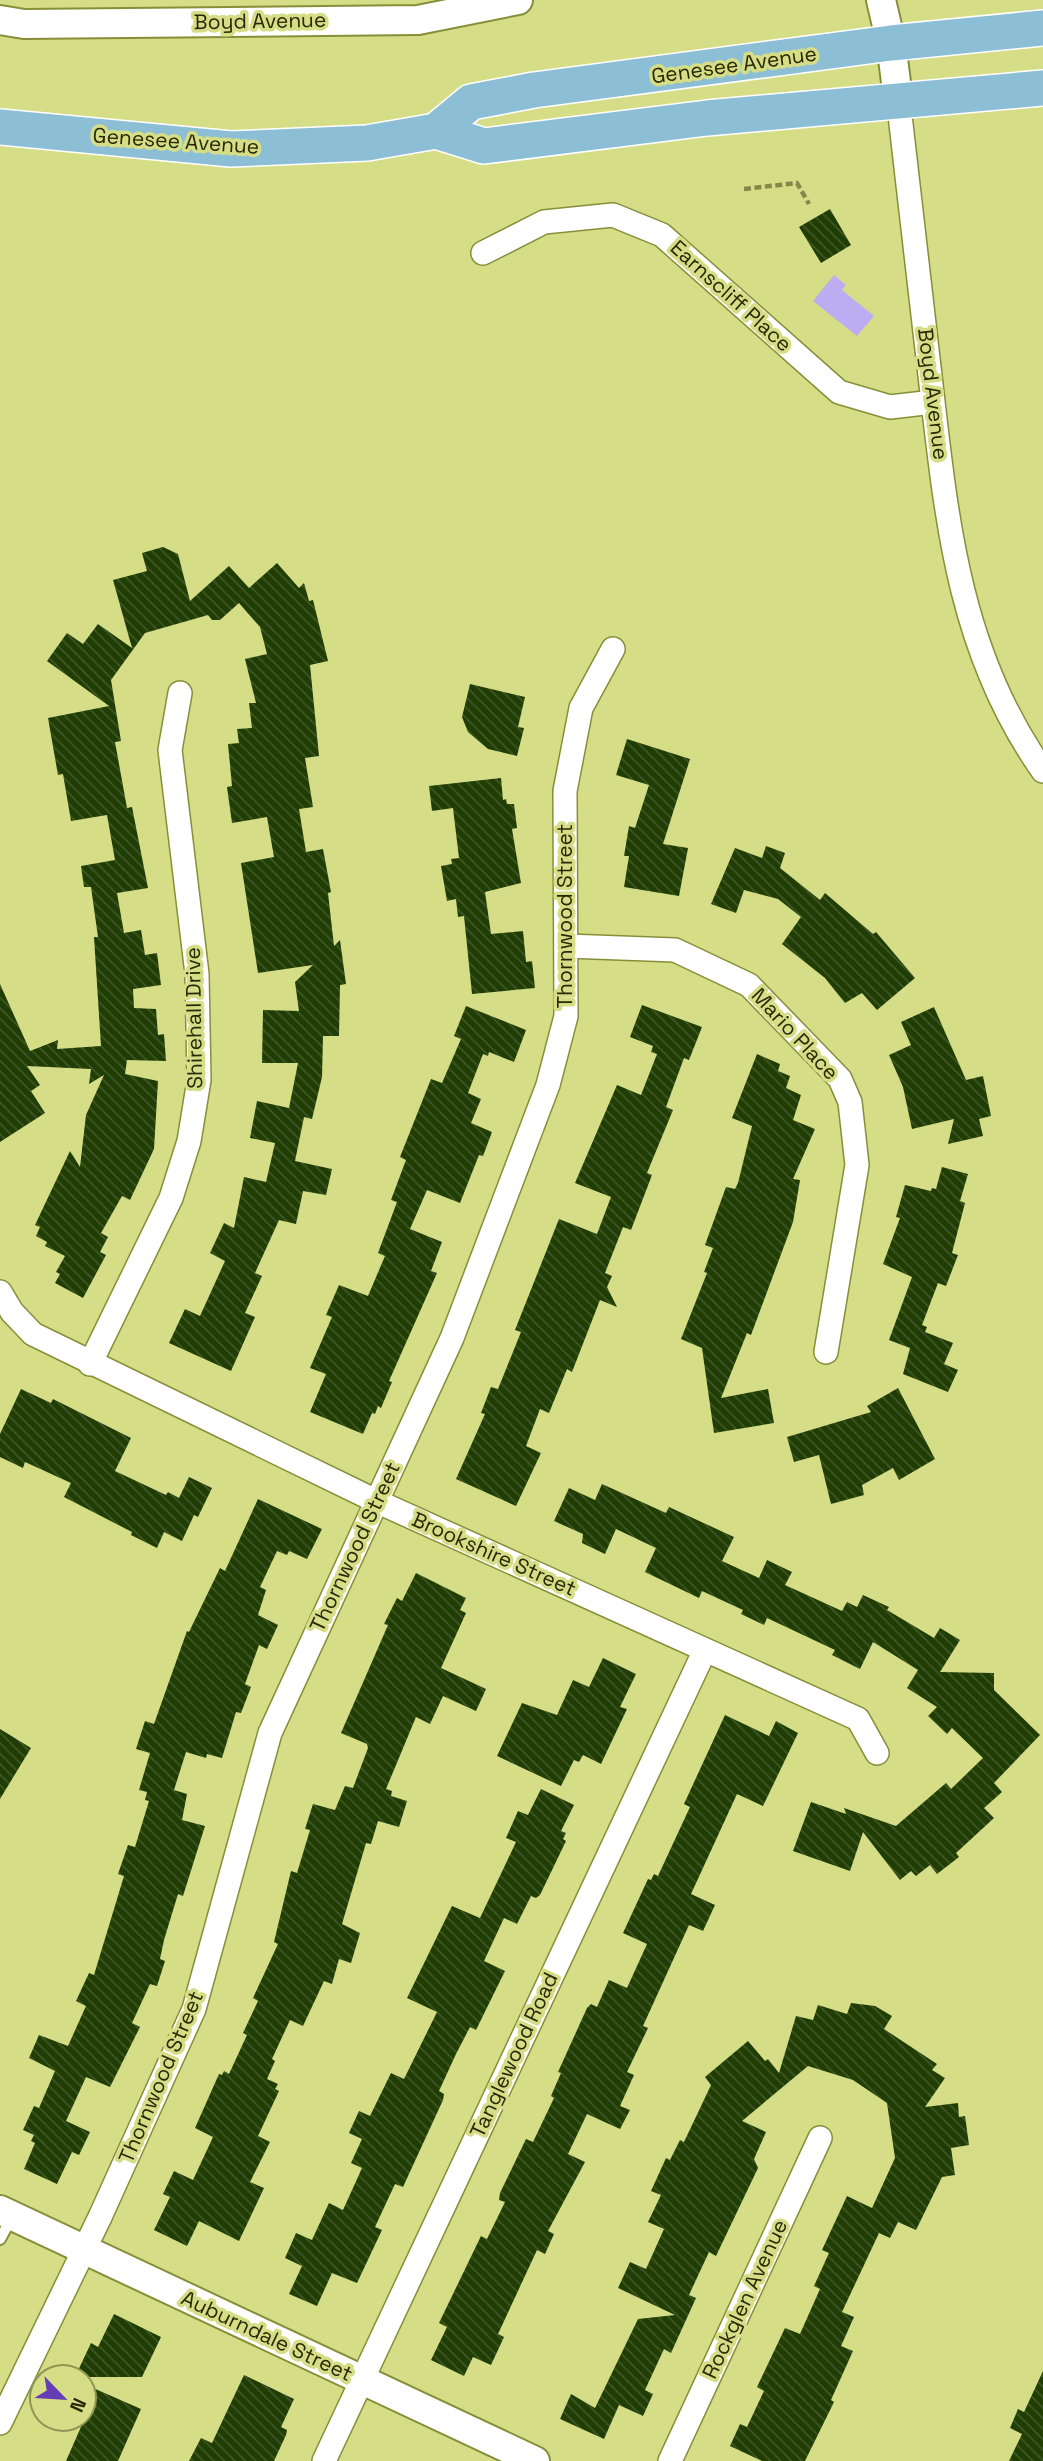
<svg xmlns="http://www.w3.org/2000/svg" width="1043" height="2461" font-family="'Space Grotesk',sans-serif">
  <defs>
    <pattern id="building-back-hatch" width="6" height="6" patternUnits="userSpaceOnUse" patternTransform="scale(1.75)"><rect width="6" height="6" fill="#203d04"/><path d="M-1 5l2 2M0 0l6 6M5-1l2 2" fill="none" stroke="#405727"/></pattern>
  </defs>
  <rect width="100%" height="100%" fill="#d5de87"/>
  <!-- water -->
  <path fill="#bcadf3" d="M834,275L846,285L842,290L874,316L857,336L813,301Z"/>
  <!-- building -->
  <path fill="url(#building-back-hatch)" d="M830,209L851,245L821,263L799,227Z
    M163,547L178,554L190,601L229,566L249,588L277,563L299,588L304,583L309,601L313,600L328,661L310,665L319,756L305,758L313,807L299,809L306,852L323,849L331,892L328,893L334,946L340,940L346,984L340,985L339,1036H323L322,1077L312,1119L304,1117L295,1161L332,1169L326,1195L303,1191L296,1224L279,1220L255,1273L262,1276L245,1313L255,1317L231,1371L169,1343L185,1309L200,1316L225,1261L210,1253L224,1223L234,1228L244,1177L266,1182L275,1143L250,1138L257,1101L289,1108L298,1063H262L263,1010L299,1011L295,982L313,965L258,973L241,863L274,857L267,817L232,823L227,787L232,786L228,744L239,743L237,729L252,728L249,703H256L245,659L267,654L260,627L239,603L220,620H212L208,615L145,633L111,680L121,741L115,742L127,808L132,807L148,888L117,893L124,933L141,930L145,955L157,953L161,985L133,989L134,1008L156,1009L158,1035L164,1034L166,1061L127,1060L125,1074L158,1081L154,1149L130,1200L122,1196L101,1233L108,1237L100,1252L106,1255L83,1298L55,1283L60,1274L56,1272L65,1256L45,1246L47,1242L36,1236L40,1227L35,1225L70,1151L80,1167L86,1115L104,1075L89,1084L91,1069L27,1066L40,1085L31,1091L45,1113L0,1142V984L30,1051L58,1040L57,1049L101,1046L94,937H98L91,887H84L81,866L115,860L107,815L71,821L63,774L58,775L48,718L109,706L47,661L67,633L83,644L98,624L132,648L113,580L147,571L142,553Z
    M470,684L525,697L518,727L524,728L517,756L488,749L468,732L462,717Z
    M627,739L690,759L663,844L688,848L679,896L624,887L629,856H624L629,826L635,828L649,785L616,775Z
    M501,778L503,800L506,799L507,804H514L517,828L512,829L521,883L485,892L491,934L523,931L526,962L532,961L535,988L472,994L464,916L458,917L456,899L447,901L441,866L452,864L451,859L459,858L453,808L432,811L429,786Z
    M766,846L785,853L780,868L820,900L825,893L873,934L876,932L915,978L877,1010L862,993L845,1003L825,978L782,944L801,917L778,899L744,890L736,913L711,904L735,848L762,858Z
    M642,1005L702,1027L689,1060L684,1058L666,1107L673,1110L647,1173L652,1175L631,1230L623,1227L605,1273L612,1276L607,1287L617,1307L600,1300L572,1372L567,1369L549,1413L540,1409L526,1446L541,1453L516,1506L456,1479L485,1414L481,1413L491,1387L498,1389L521,1332L515,1330L559,1219L597,1234L611,1197L575,1183L617,1085L641,1095L657,1054L651,1052L653,1046L630,1037Z
    M466,1006L526,1030L514,1062L489,1052L488,1056L483,1054L468,1093L481,1099L471,1123L492,1132L483,1156L479,1155L460,1203L427,1190L410,1229L442,1242L431,1271L437,1273L389,1381L392,1382L381,1408L378,1406L375,1414L372,1413L363,1434L310,1412L326,1374L310,1368L332,1317L326,1315L339,1285L368,1296L385,1256L378,1253L397,1202L391,1200L406,1160L400,1157L431,1079L442,1083L461,1039L454,1036Z
    M934,1007L966,1080L983,1076L991,1116L979,1119L983,1136L948,1144L954,1119L912,1129L903,1087L889,1055L911,1045L901,1022Z
    M757,1054L780,1064L778,1071L790,1076L786,1088L801,1095L793,1120L815,1129L793,1179L800,1180L793,1222L751,1335L747,1333L721,1398L768,1389L774,1423L714,1433L702,1348L681,1339L707,1273L704,1272L713,1248L705,1245L726,1187L735,1189L738,1183L752,1126L732,1118Z
    M942,1167L968,1174L960,1201L965,1203L952,1253L958,1255L946,1286L938,1283L922,1325L927,1327L925,1332L953,1343L944,1364L958,1370L948,1392L903,1374L910,1348L889,1340L912,1277L883,1264L900,1218L896,1217L905,1185L931,1191L932,1188L936,1189Z
    M898,1388L935,1459L899,1480L893,1468L862,1485L864,1495L831,1504L819,1455L794,1462L787,1437L871,1412L867,1406Z
    M21,1389L51,1403L53,1399L131,1438L115,1471L166,1495L168,1492L179,1498L189,1477L212,1488L198,1517L194,1515L182,1541L164,1532L157,1548L131,1535L132,1532L64,1497L71,1483L25,1462L23,1468L0,1457V1434Z
    M602,1484L666,1513L669,1507L734,1537L722,1561L759,1578L767,1560L792,1572L785,1585L842,1611L847,1602L857,1607L863,1595L889,1607L887,1610L934,1638L940,1628L960,1640L940,1672L994,1673V1690L1040,1735L994,1783L1002,1792L984,1808L994,1818L956,1853L959,1857L937,1874L930,1865L916,1876L911,1871L900,1880L863,1832L850,1871L793,1851L811,1802L846,1814L844,1808L896,1826L946,1783L951,1789L983,1758L952,1728L947,1734L928,1716L937,1707L907,1688L918,1670L873,1642L860,1669L832,1655L835,1650L767,1618L764,1625L741,1614L743,1610L702,1591L699,1598L645,1572L656,1548L616,1529L605,1554L582,1543L583,1534L554,1521L569,1488L595,1500Z
    M258,1499L322,1529L307,1559L289,1551L287,1555L277,1551L260,1587L266,1590L258,1615L278,1625L267,1649L259,1645L245,1684L251,1687L241,1713L236,1712L222,1758L207,1754L206,1758L186,1752L174,1790L187,1794L182,1820L205,1826L183,1896L178,1894L164,1940L160,1959L165,1961L157,1986L150,1984L132,2023L140,2027L110,2087L86,2077L66,2121L90,2132L79,2155L72,2152L57,2184L24,2169L35,2143L31,2141L34,2135L23,2130L34,2106L39,2108L55,2071L29,2058L39,2035L68,2046L86,2006L76,2001L89,1973L94,1975L124,1876L118,1874L128,1845L135,1847L149,1801L145,1800L147,1792L139,1790L150,1753L136,1749L145,1721L154,1724L187,1631L189,1632L220,1568L225,1571Z
    M416,1573L466,1598L460,1610L466,1613L441,1668L486,1689L476,1711L443,1696L430,1724L416,1717L386,1789L392,1791L391,1796L407,1801L399,1827L378,1821L371,1844L366,1843L342,1924L360,1933L351,1963L339,1959L332,1984L324,1981L303,2026L290,2020L272,2059L275,2061L267,2079L278,2084L275,2089L279,2091L258,2136L270,2142L250,2182L264,2188L239,2241L199,2221L187,2246L154,2230L170,2197L163,2194L174,2171L193,2180L213,2137L195,2128L219,2074L222,2075L224,2071L229,2074L247,2035L243,2033L258,2001L253,1998L278,1944L274,1942L291,1871L297,1873L310,1830L305,1829L313,1804L335,1810L345,1786L353,1788L368,1748L367,1744L341,1733L388,1625L384,1624L397,1598L402,1601Z
    M603,1658L636,1674L620,1707L627,1709L601,1764L583,1755L579,1762L574,1760L561,1786L497,1756L522,1703L557,1715L573,1680L589,1687Z
    M725,1715L769,1736L776,1721L798,1733L763,1806L737,1794L691,1894L715,1905L703,1931L689,1925L643,2026L648,2028L627,2072L634,2075L620,2106L630,2110L620,2129L587,2114L568,2154L585,2162L548,2231L554,2234L545,2254L537,2250L498,2334L504,2337L491,2365L473,2357L464,2376L431,2360L447,2327L439,2323L481,2236L487,2239L505,2202L499,2200L500,2193L526,2139L533,2142L554,2098L551,2096L561,2073L558,2072L587,2008L591,2004L597,2007L609,1980L627,1988L647,1944L623,1933L648,1879L651,1880L654,1874L658,1876L690,1807L684,1804Z
    M0,1729L31,1748L0,1799Z
    M541,1789L574,1805L561,1831L566,1833L563,1839L566,1841L540,1895L536,1898L531,1896L517,1924L504,1918L484,1961L505,1971L476,2030L470,2027L456,2054L439,2091L444,2094L443,2100L403,2187L395,2184L375,2227L382,2230L357,2283L332,2273L317,2306L289,2294L302,2266L285,2258L296,2233L312,2240L329,2203L343,2210L362,2168L351,2163L362,2139L349,2133L359,2111L370,2116L391,2073L404,2079L437,2012L407,1998L452,1906L480,1918L516,1842L506,1838L518,1811L528,1815Z
    M851,2003L875,2006L892,2016L884,2029L937,2064L932,2070L945,2078L925,2107L958,2103L959,2117L965,2116L969,2145L951,2148L955,2175L942,2177L916,2230L898,2222L890,2238L879,2233L842,2312L854,2317L841,2346L853,2351L831,2400L834,2402L805,2461H762L730,2446L740,2424L747,2427L764,2391L757,2387L785,2328L800,2334L820,2289L814,2286L829,2253L822,2250L847,2196L872,2208L895,2158L887,2103L853,2080L808,2066L742,2121L766,2132L754,2159L758,2168L716,2256L709,2252L689,2295L696,2298L671,2353L664,2349L645,2390L653,2394L643,2416L619,2405L604,2439L560,2419L571,2394L595,2408L638,2319L675,2315L618,2288L630,2262L646,2269L664,2229L648,2222L661,2195L651,2191L666,2158L670,2160L680,2140L684,2142L711,2085L705,2077L748,2041L765,2061L768,2059L779,2073L796,2016L813,2020L818,2005L847,2014Z
    M114,2314L161,2337L142,2377H75L91,2343L98,2347Z
    M1043,2371V2461H1009L1022,2434L1010,2428L1018,2409L1024,2412Z
    M244,2375L294,2399L281,2427L287,2430L286,2435L274,2461H189L201,2438L212,2443Z
    M84,2384L141,2409L118,2461H66L84,2420Z"/>
  <g fill="none" stroke-linecap="round" stroke-linejoin="round">
    <defs>
      <path id="service" d="M0,2239L12,2217"/>
      <path id="minor" d="M898,98C908,188 918,278 929,367C946,512 956,648 1043,771
        M483,253L544,222L613,215L662,235L839,392L890,407L933,402
        M567,946L675,950L749,985L840,1079L850,1102L857,1165L826,1352
        M0,1292L12,1312L33,1334L376,1501L858,1719L877,1753
        M90,1364L171,1198L189,1141L199,1080L197,974L170,750L180,693
        M0,2423L100,2217L194,2009L270,1733L452,1338L548,1085L566,1016L565,791L581,708L613,649
        M324,2461L705,1650
        M670,2461L820,2138"/>
      <path id="tertiary" d="M881,0L891,43L898,98
        M0,20L24,24L418,20L518,0
        M0,2210L535,2461"/>
      <path id="primary" d="M0,127L231,149L367,143L436,131L484,146L707,118L1043,88
        M436,131L471,102L534,90L891,43L1043,28"/>
    </defs>
    <!-- service casing -->
    <use href="#service" stroke="#878e38" stroke-width="14"/>
    <!-- minor casing -->
    <use href="#minor" stroke="#878e38" stroke-width="26"/>
    <!-- tertiary casing -->
    <use href="#tertiary" stroke="#878e38" stroke-width="32"/>
    <!-- primary casing -->
    <use href="#primary" stroke="#fff" stroke-width="38"/>
    <!-- path -->
    <path stroke="#84894a" stroke-width="4.5" stroke-dasharray="7 3.5" stroke-linecap="butt" d="M744,189L797,183L809,204"/>
    <!-- service -->
    <use href="#service" stroke="#fff" stroke-width="10"/>
    <!-- minor -->
    <use href="#minor" stroke="#fff" stroke-width="23"/>
    <!-- tertiary -->
    <use href="#tertiary" stroke="#fff" stroke-width="28"/>
    <!-- primary -->
    <use href="#primary" stroke="#8cbed6" stroke-width="35"/>
  </g>
  <g text-anchor="middle" stroke-width="7" stroke-linejoin="round" paint-order="stroke">
    <!-- street labels -->
    <g font-size="21" fill="#272905" stroke="#d5de87">
      <text transform="translate(260 21) rotate(-1)" y="7">Boyd Avenue</text>
      <text transform="translate(734 65) rotate(-8)" y="7">Genesee Avenue</text>
      <text transform="translate(176 141) rotate(4)" y="7">Genesee Avenue</text>
      <text transform="translate(731 296) rotate(42)" y="7">Earnscliff Place</text>
      <text transform="translate(933 394) rotate(83)" y="7">Boyd Avenue</text>
      <text transform="translate(565 916) rotate(-90)" y="7">Thornwood Street</text>
      <text transform="translate(194 1018) rotate(-91)" y="7">Shirehall Drive</text>
      <text transform="translate(795 1034) rotate(47)" y="7">Mario Place</text>
      <text transform="translate(355 1547) rotate(-65)" y="7">Thornwood Street</text>
      <text transform="translate(494 1554) rotate(24)" y="7">Brookshire Street</text>
      <text transform="translate(514 2055) rotate(-65)" y="7">Tanglewood Road</text>
      <text transform="translate(161 2077) rotate(-67)" y="7">Thornwood Street</text>
      <text transform="translate(745 2299) rotate(-65)" y="7">Rockglen Avenue</text>
      <text transform="translate(267 2336) rotate(25)" y="7">Auburndale Street</text>
    </g>
  </g>
  <!-- north arrow -->
  <g transform="translate(63 2398) rotate(115)"><circle r="33" fill="#d5de87" stroke="#8f9653" stroke-width="2"/>
  <path d="M0-5L12 26L0 18L-12 26Z" fill="#653db5"/>
  <text y="-10" font-size="19" font-weight="bold" text-anchor="middle" fill="#272905">N</text>
  </g>
</svg>
